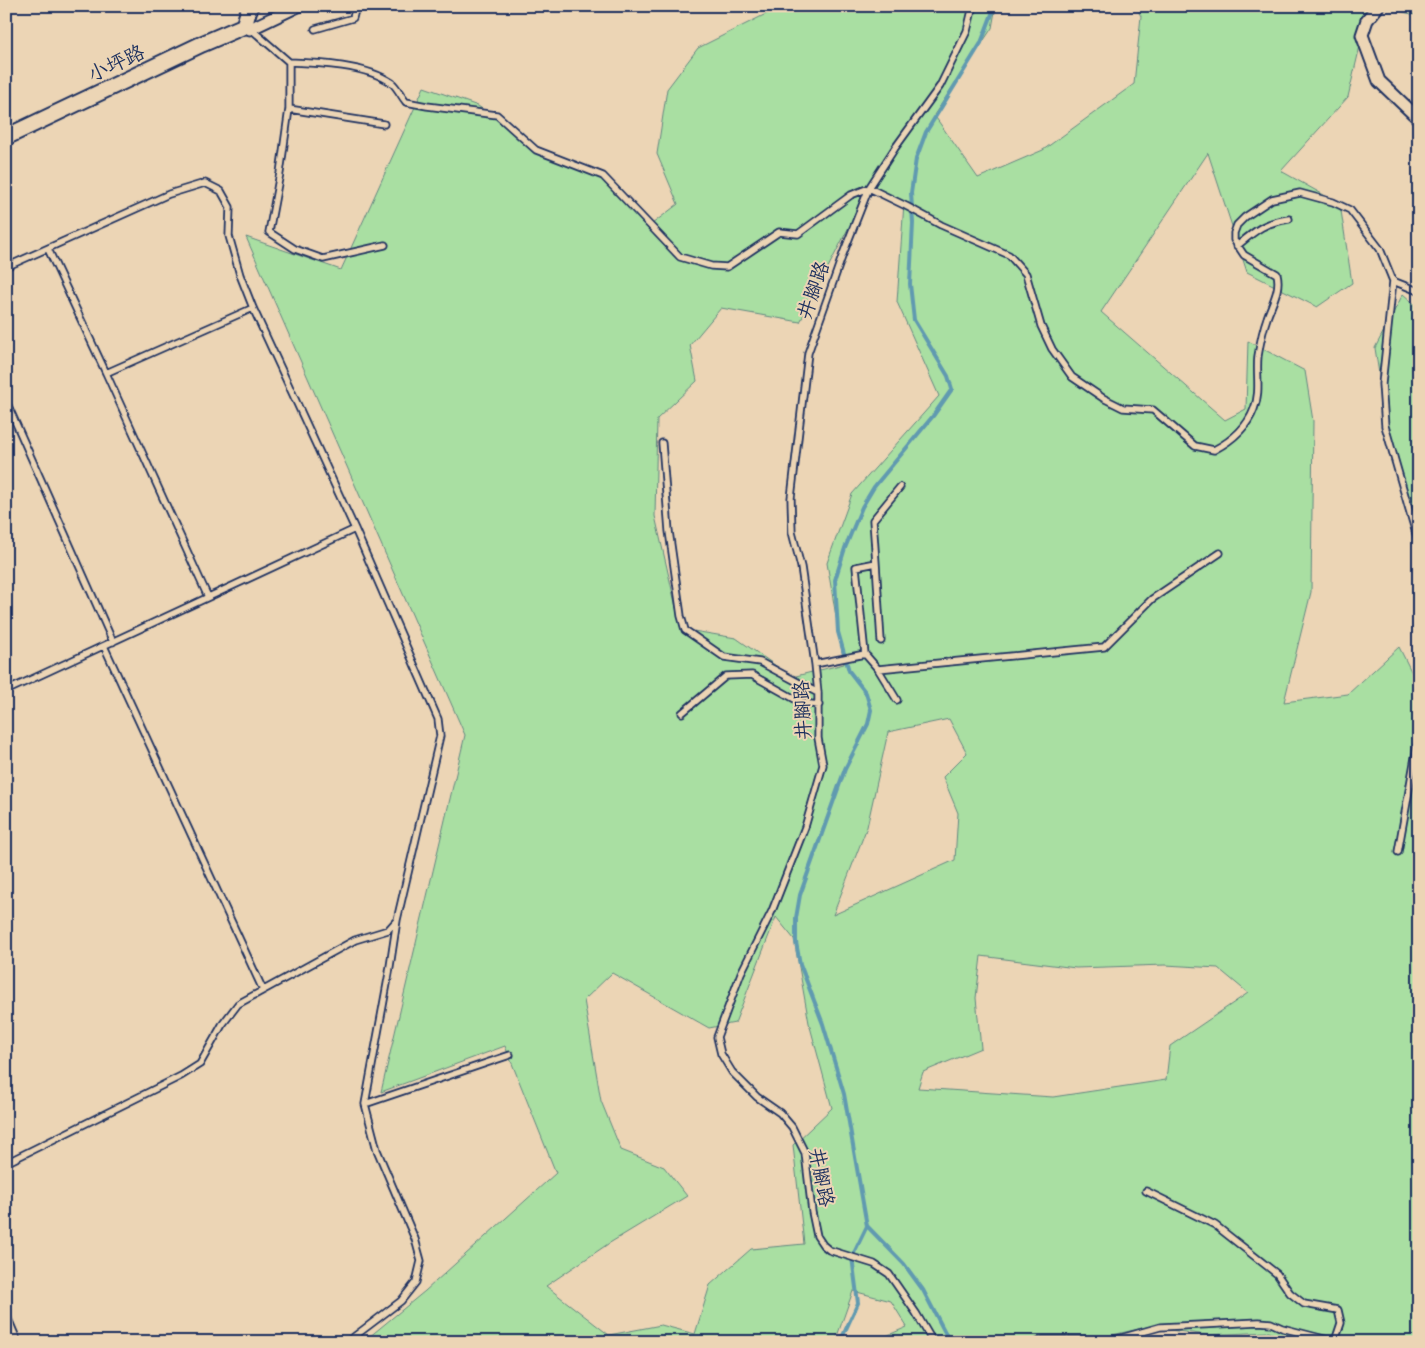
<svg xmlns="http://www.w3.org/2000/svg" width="1425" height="1348" font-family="'Indie Flower','LXGW WenKai TC',sans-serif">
  <rect width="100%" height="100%" fill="#ecd5b5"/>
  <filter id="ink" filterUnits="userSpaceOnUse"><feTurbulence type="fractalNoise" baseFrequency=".02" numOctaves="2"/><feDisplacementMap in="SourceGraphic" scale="10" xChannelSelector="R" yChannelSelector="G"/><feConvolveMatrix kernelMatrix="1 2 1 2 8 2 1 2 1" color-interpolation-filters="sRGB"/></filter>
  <g filter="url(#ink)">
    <!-- green -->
    <path fill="#a9dfa2" stroke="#628780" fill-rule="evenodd" d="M782,6H996L992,28L934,115L978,178L1043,150L1134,84L1141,16L1135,6H1419V16L1384,7L1364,29L1348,97L1281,171L1340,204L1352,283L1317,307L1247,272L1208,153L1101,312L1225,420L1246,409L1248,341L1305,371L1313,421L1311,592L1284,702L1348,694L1399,647L1419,687V1342H1289L1269,1332L1207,1335L1147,1327L1082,1342H872L907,1327L891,1301L853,1291L835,1342H363L425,1291L556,1173L505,1046L381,1092L465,735L246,237L341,270L424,87L478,106L536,146L592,169L652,224L678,204L657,154L667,89L698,48ZM870,186L904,203L897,302L939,396L852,494L827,563L844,664L792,677L736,638L681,629L655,516L657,419L697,381L690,345L721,308L800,322ZM949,719L967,753L943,777L958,813L955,860L833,915L867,827L888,732ZM776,917L794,939L809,1023L832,1108L793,1145L804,1244L751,1249L710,1285L695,1334L661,1325L609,1335L546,1286L608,1244L687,1196L664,1167L621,1150L601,1101L584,1000L612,973L709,1028L735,1023ZM981,956L1076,968L1165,965L1218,968L1248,993L1170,1046L1166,1080L1053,1097L918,1088L923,1072L981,1048L976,998Z
      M1403,294L1419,308V540L1391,452L1375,348Z"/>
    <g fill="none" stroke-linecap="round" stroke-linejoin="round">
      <!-- stream -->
      <path stroke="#619ab0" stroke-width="4" d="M867,1226L904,1264L923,1290L950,1342
        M840,1342L858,1303L852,1257L867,1226L844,1094L823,1024L800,964L796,942V918L800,895L845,769L868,724L871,710L866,693L849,671L838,632L835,580L845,548L862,507L874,487L933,416L952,389L948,376L914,320L910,284L913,223L911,193L916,159L926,132L981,43L995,6"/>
      <defs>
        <path id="service" d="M251,29L289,62V109L280,173L269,232L295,249L323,259L385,245
          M315,29L353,18L356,6
          M289,62C319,63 367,65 392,83C397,87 401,96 406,102L427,106L497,115L536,150L603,176L680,257L711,266L727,267L779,232L798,234L851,195L869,188L906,206L941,225L1009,255L1026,274L1041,326L1052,349L1072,377L1103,398L1123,408L1153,410L1195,446L1214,450C1231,441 1247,428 1254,409C1261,392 1256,374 1258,356C1260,344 1263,329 1267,318C1272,303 1281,289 1277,274L1244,255L1234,240V233L1237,225L1245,217L1272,199L1300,193L1333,202L1350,210L1380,249L1393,281L1382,384L1385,426L1419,544
          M289,109L384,124
          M1237,246C1256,230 1263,223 1289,219
          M48,249L106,373
          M6,267L169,194L205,183L221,191L230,207L229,236L240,275L253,308L355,529L438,719L440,736L397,920L388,930L355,940L238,1004L222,1025L200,1064L181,1076L6,1163
          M1393,281L1418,291L1419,289
          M6,401L113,642
          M662,443L669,531L681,616L685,630L724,657L760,662L818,693
          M876,563L873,520L900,487
          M208,597L106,373L253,308
          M881,641L876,563L856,567L865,654L878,669L897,700
          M104,646L263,990
          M815,664L865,654
          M878,669L1104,647L1152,599L1220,553
          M6,691L355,529
          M682,713L726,676L752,675L802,703L819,705
          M1398,852L1419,735
          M365,1104L510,1055
          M1146,1191L1215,1225L1277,1274L1290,1293L1304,1304L1338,1310L1341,1323L1335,1341
          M6,1314L18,1342
          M347,1342L401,1301L416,1282L421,1261L415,1239L377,1150L365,1104L389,973L397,920
          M933,1342L916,1313L889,1274L874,1264L829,1250L823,1245L817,1236L812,1212L805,1153L792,1127L780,1113L757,1097L732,1072L721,1054L717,1037L741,973L772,911L805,827L823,765L818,738V693L815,664L801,567L792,532L791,498L808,353L843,254L869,188L895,148L940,86L967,31L973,6
          M1038,1342L1043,1340H1114L1160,1327L1259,1322L1271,1323L1282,1328L1336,1342"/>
        <path id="minor" d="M1378,6L1367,20L1362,35L1379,81L1419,119
          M250,29L298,6"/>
        <path id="tertiary" d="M6,137L202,44L244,26L250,6"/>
      </defs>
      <!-- service casing -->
      <use href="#service" stroke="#1b2f5e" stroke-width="9"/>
      <!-- minor casing -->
      <use href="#minor" stroke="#1b2f5e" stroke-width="15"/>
      <!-- tertiary casing -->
      <use href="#tertiary" stroke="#1b2f5e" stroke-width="19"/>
      <!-- service -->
      <use href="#service" stroke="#ecd5b5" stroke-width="5.5"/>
      <!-- minor -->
      <use href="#minor" stroke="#ecd5b5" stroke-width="11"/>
      <!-- tertiary -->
      <use href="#tertiary" stroke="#ecd5b5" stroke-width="15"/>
    </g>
  </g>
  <g text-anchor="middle" stroke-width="4" stroke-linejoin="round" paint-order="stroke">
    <!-- street labels -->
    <g font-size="20" fill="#1b2f5e" stroke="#ecd5b5">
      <text transform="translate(116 63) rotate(-25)" y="7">小坪路</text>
      <text transform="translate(813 290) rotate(-71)" y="7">井腳路</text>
      <text transform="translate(802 710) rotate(-93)" y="7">井腳路</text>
      <text transform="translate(822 1177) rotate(79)" y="7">井腳路</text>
    </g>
  </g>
  <!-- margin -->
  <rect width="1425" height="1348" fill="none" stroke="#ecd5b5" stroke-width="25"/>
  <rect x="12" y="12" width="1400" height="1323" fill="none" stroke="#1b2f5e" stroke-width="2" filter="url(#ink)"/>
</svg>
